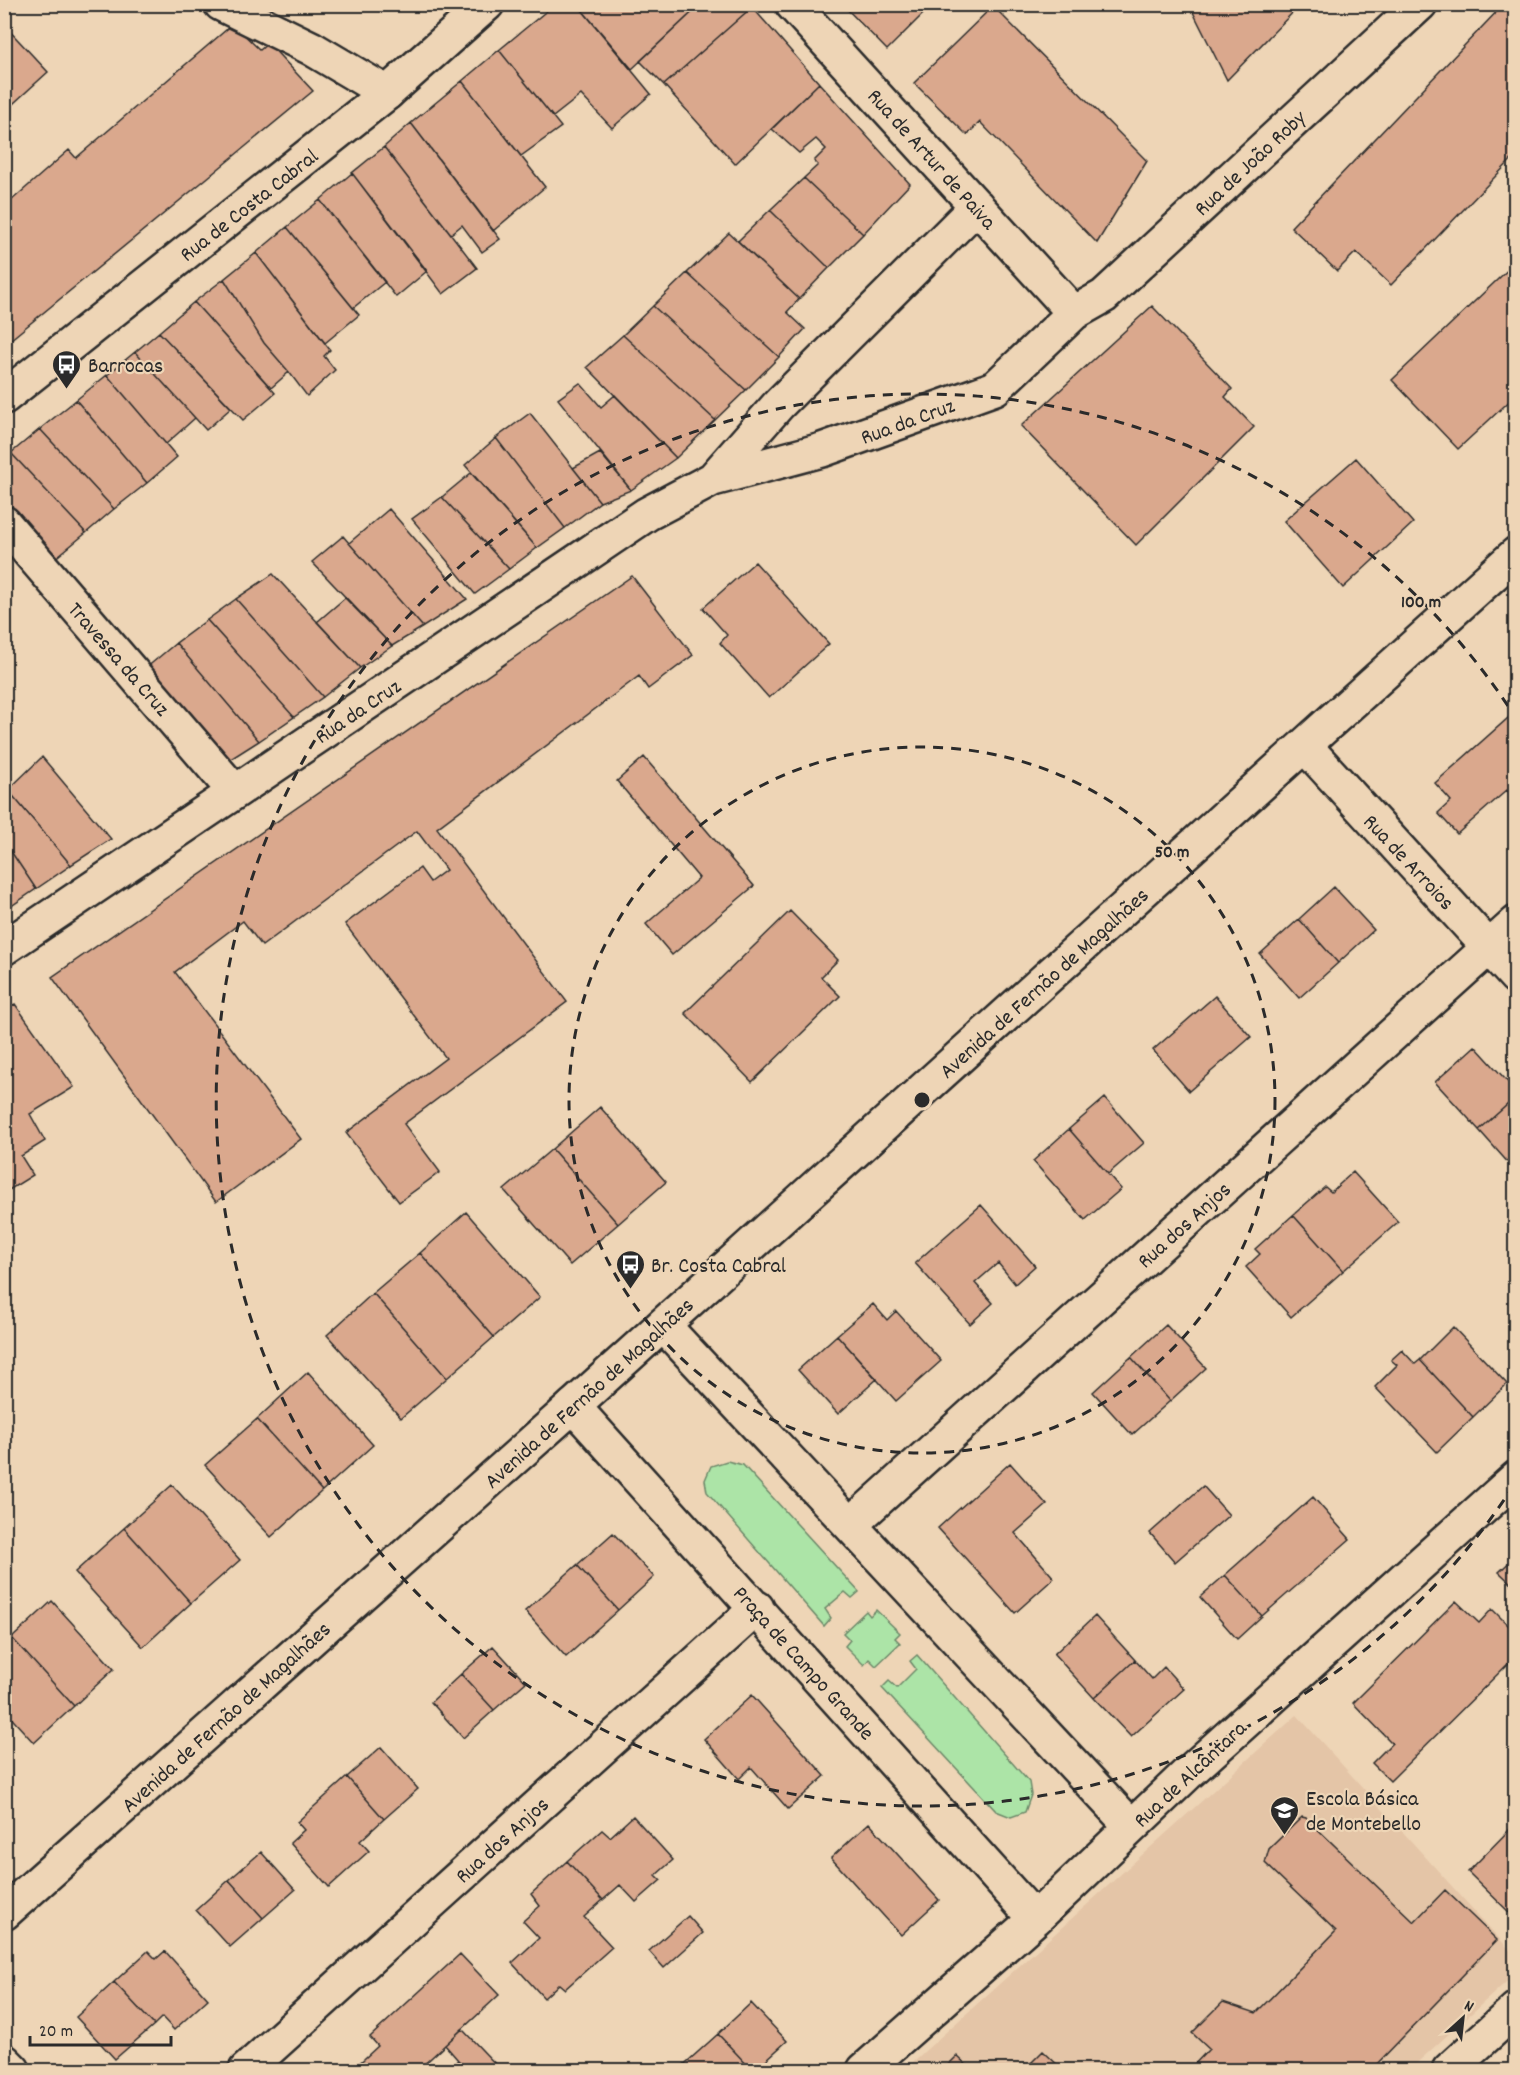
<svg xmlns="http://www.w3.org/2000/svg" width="1520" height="2075" font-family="Dekko,sans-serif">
  <rect width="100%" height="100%" fill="#eed5b6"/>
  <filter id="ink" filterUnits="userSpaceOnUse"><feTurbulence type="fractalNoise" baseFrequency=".0167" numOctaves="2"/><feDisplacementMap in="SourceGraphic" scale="12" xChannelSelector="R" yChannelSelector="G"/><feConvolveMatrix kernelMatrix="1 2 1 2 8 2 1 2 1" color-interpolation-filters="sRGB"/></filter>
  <g filter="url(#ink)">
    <!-- built -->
    <path fill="#e4c5a7" d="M1297,1715L1515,1956V1974L1409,2070H904Z"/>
    <!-- green -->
    <path fill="#ace4a7" stroke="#6c8869" stroke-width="1.5" d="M727,1461L743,1465L859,1592L852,1598L845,1592L825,1609L831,1618L824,1626L707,1492L705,1480L711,1466Z
      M876,1610L900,1633L895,1638L900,1643L876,1666L869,1659L864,1665L845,1646L850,1640L843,1633L866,1611L870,1616Z
      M917,1655L1029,1782L1031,1795L1025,1812L1011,1817L996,1811L882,1688L889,1681L897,1688L916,1669L910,1661Z"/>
    <!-- building -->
    <path fill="#daa88d" stroke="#2b2b2b" stroke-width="1.5" d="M555,4H577L651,94L612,128L581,95L553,117L499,50Z
      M577,4H701L632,69Z
      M701,4H749L752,7L664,85L640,61Z
      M842,4H933L887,50Z
      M1189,4H1301L1227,80Z
      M1504,4H1516V155L1391,285L1356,252L1337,271L1291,227Z
      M993,6L1147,161L1097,243L980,122L967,135L914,83Z
      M752,7L819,83L735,164L664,85Z
      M233,24L260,50L268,43L313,91L4,345V207L69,150L76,158Z
      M4,25L48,72L4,112Z
      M499,50L561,127L521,156L462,81Z
      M462,81L545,187L493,231L411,123Z
      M819,83L910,184L863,234L804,178L818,165L814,161L826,149L816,139L799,153L772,129Z
      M411,123L500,239L482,252L462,225L451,234L384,147Z
      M384,147L477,268L443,294L352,173Z
      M352,173L427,271L396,297L320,200Z
      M804,178L863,234L829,268L770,210Z
      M320,200L385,282L353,308L287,227Z
      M770,210L829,268L799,299L738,241Z
      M287,227L359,315L325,343L256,253Z
      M729,233L799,299L787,312L805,329L779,357L687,273Z
      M256,253L330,350L324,356L335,370L307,396L289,372L264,343L224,279Z
      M1516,262V395L1458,449L1392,380Z
      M687,273L779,357L746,390L653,306Z
      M224,279L264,343L289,372L271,388L194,302Z
      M194,302L275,393L243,420L159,332Z
      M653,306L746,390L715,420L623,335Z
      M1152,306L1232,389L1225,397L1254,427L1136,545L1021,426Z
      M159,332L231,408L206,430L135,352Z
      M623,335L715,420L676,458L587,367Z
      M135,352L195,418L166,444L107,375Z
      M107,375L177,457L147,483L76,400Z
      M580,383L601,407L615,395L676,458L631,490L558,399Z
      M76,400L147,483L114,509L40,429Z
      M530,413L600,502L565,528L496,438Z
      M40,429L114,509L86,533L11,453Z
      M496,438L565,528L537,548L465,465Z
      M11,453L86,533L53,560L4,504V458Z
      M600,453L631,490L600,502L573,468Z
      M1356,458L1413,523L1343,588L1284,521Z
      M471,473L537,548L509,569L442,497Z
      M442,497L509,569L475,594L412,519Z
      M389,509L467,599L423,627L349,543Z
      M343,536L349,543L423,627L392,646L312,562Z
      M755,562L829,644L769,698L720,643L727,635L703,608Z
      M273,574L360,668L323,697L236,599Z
      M632,576L693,655L648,689L639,676L437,828L567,1002L404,1124L440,1172L399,1202L346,1133L446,1058L345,924L420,868L430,882L446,870L417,831L262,946L243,921L175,972L301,1139L216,1202L52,977Z
      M345,598L392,646L360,668L317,622Z
      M236,599L323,697L294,717L207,620Z
      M207,620L294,717L259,741L176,643Z
      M176,643L259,741L226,762L146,668Z
      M1516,711V800L1507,790L1457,834L1438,813L1451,801L1435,783Z
      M42,757L111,839L71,865L8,790Z
      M644,757L754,886L672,955L646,924L699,878L617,781Z
      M13,796L71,865L36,889L4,841V805Z
      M4,841L36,889L4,911Z
      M1334,887L1374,930L1338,963L1299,919Z
      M790,911L838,960L821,977L840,996L752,1082L685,1013Z
      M1299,919L1338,963L1299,998L1260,954Z
      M1215,996L1251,1037L1189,1091L1153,1050Z
      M15,1004L74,1087L30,1114L45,1141L21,1156L33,1175L9,1190L4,1182V1010Z
      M1475,1046L1516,1091V1097L1479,1130L1435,1082Z
      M1516,1097V1162L1511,1166L1479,1130Z
      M1105,1098L1144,1143L1108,1174L1069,1129Z
      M600,1107L666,1182L618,1224L552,1149Z
      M1069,1129L1121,1189L1085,1220L1033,1161Z
      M552,1149L618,1224L570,1265L504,1190Z
      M1353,1172L1398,1222L1343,1271L1293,1215L1325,1187L1331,1192Z
      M981,1205L1035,1266L1015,1284L998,1263L975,1283L993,1303L970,1324L915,1263Z
      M466,1212L540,1297L494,1337L420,1253Z
      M1293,1215L1343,1271L1291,1317L1246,1267L1260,1254L1255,1249Z
      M420,1253L494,1337L447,1378L373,1293Z
      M373,1293L447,1378L401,1418L327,1335Z
      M873,1304L887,1320L896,1311L941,1361L896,1401L837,1335Z
      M1166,1325L1206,1368L1170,1401L1131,1357Z
      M1453,1327L1507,1384L1473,1417L1420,1360Z
      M837,1335L877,1379L838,1414L798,1370Z
      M1402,1350L1415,1364L1420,1360L1473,1417L1437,1452L1375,1387L1397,1365L1391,1360Z
      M1131,1357L1170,1401L1132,1435L1093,1392Z
      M308,1372L373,1445L322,1491L257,1419Z
      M257,1419L322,1491L271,1537L205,1465Z
      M1010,1463L1047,1505L1015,1533L1054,1578L1015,1613L938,1528Z
      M172,1485L240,1560L191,1603L124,1528Z
      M1203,1486L1229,1515L1175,1562L1150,1533Z
      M1313,1497L1350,1539L1262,1616L1225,1575Z
      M124,1528L191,1603L143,1647L75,1572Z
      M613,1533L654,1577L618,1610L577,1565Z
      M1516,1556V1588L1499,1572Z
      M577,1565L618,1610L566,1657L525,1611Z
      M1225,1575L1262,1616L1237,1639L1200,1597Z
      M52,1601L114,1669L74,1706L12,1638Z
      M1456,1601L1479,1623L1492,1609L1516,1633V1656L1390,1781L1372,1763L1392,1743L1353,1703Z
      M1095,1616L1135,1660L1094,1698L1054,1654Z
      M12,1638L74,1706L34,1743L4,1710V1645Z
      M493,1646L526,1682L494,1710L461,1674Z
      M1135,1660L1152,1679L1164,1667L1184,1689L1131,1737L1094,1698Z
      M461,1674L494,1710L463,1738L431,1702Z
      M752,1695L825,1776L788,1809L751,1767L739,1779L704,1739Z
      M381,1747L418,1789L384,1819L347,1777Z
      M347,1777L384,1819L360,1841L369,1851L329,1887L290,1843L304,1830L297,1822Z
      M633,1816L673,1860L656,1875L661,1880L636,1902L620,1885L603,1900L567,1861L602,1830L610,1837Z
      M1302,1817L1306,1818L1414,1922L1445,1890L1497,1940L1371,2070H1189L1209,2049L1192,2033L1223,2002L1256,2013L1336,1931L1265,1863L1269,1849Z
      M869,1823L939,1900L901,1935L831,1858Z
      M1511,1828L1516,1833V1919L1468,1872Z
      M261,1852L295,1890L263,1918L229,1880Z
      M567,1861L603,1900L584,1917L612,1947L565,1989L559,1984L544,1998L512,1963L539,1938L523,1921L540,1906L531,1894Z
      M229,1880L263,1918L230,1947L196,1910Z
      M688,1916L703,1933L664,1968L649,1951Z
      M148,1951L156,1959L165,1951L208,1999L174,2030L162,2017L154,2025L114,1982Z
      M460,1954L499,1995L418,2070H352L378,2046L370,2037Z
      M114,1982L154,2025L115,2059L76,2017Z
      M751,2003L787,2041L755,2070H752L718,2034Z
      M462,2029L501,2070H468L458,2060L445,2045Z
      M718,2034L752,2070H678Z
      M1043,2051L1063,2070H1024Z
      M957,2056L972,2070H943Z
      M458,2060L468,2070H452L449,2068Z"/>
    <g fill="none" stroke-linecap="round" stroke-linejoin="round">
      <defs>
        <path id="street" d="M221,4L311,48L387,93
          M792,4L1074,313
          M713,479L779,404L977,206
          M4,523L235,792
          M1305,746L1516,977
          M4,948L647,514L713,479L822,450L995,388L1074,313L1104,296L1420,4
          M663,1325L1131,1826
          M573,1406L1035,1919
          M850,1525L1516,923
          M4,2061L13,2070
          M246,2070L757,1608
          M864,2070L1035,1919L1187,1774L1516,1478
          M1449,2070L1516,2009"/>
        <path id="secondary" d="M4,397L387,93L487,4"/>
        <path id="primary" d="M4,1913L573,1406L1516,554"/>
      </defs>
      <!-- street casing -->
      <use href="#street" stroke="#2b2b2b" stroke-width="38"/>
      <!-- secondary casing -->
      <use href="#secondary" stroke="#2b2b2b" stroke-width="38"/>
      <!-- primary casing -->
      <use href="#primary" stroke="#2b2b2b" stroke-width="38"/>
      <!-- street -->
      <use href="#street" stroke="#eed5b6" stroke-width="33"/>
      <!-- secondary -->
      <use href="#secondary" stroke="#eed5b6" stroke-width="33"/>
      <!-- primary -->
      <use href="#primary" stroke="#eed5b6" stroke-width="33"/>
    </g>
  </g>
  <!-- distance rings -->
  <g fill="none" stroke="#2b2b2b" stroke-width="3" stroke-dasharray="10 8">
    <circle cx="922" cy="1100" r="353"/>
    <path d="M1514 1485A706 706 0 1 1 1514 715"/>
  </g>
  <!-- icons -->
  <defs>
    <symbol id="bus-pin" viewBox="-11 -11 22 30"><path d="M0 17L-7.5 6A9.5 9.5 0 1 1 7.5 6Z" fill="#2b2b2b" stroke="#eed5b6"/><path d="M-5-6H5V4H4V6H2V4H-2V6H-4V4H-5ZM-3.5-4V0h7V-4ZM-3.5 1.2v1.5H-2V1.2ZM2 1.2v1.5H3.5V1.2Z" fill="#fff"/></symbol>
    <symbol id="school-pin" viewBox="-11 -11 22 30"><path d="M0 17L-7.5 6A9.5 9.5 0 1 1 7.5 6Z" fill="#2b2b2b" stroke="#eed5b6"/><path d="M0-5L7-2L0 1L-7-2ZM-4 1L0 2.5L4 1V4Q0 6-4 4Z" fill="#fff"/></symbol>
  </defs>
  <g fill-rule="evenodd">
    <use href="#bus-pin" x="50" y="348" width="33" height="45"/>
    <use href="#bus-pin" x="614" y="1248" width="33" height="45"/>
    <use href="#school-pin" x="1268" y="1794" width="33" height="45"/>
  </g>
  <g text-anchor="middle" stroke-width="4.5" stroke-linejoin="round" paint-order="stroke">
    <!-- street labels -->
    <g font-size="22" fill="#2b2b2b" stroke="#eed5b6">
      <text transform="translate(933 158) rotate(48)" y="8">Rua de Artur de Paiva</text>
      <text transform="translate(1249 162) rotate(-43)" y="8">Rua de João Roby</text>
      <text transform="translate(248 204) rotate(-38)" y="8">Rua de Costa Cabral</text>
      <text transform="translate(907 420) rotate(-20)" y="8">Rua da Cruz</text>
      <text transform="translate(120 658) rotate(49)" y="8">Travessa da Cruz</text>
      <text transform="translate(357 710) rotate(-34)" y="8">Rua da Cruz</text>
      <text transform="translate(1410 861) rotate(47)" y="8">Rua de Arroios</text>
      <text transform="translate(1043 982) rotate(-42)" y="8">Avenida de Fernão de Magalhães</text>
      <text transform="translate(1183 1224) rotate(-42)" y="8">Rua dos Anjos</text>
      <text transform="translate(588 1392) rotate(-42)" y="8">Avenida de Fernão de Magalhães</text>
      <text transform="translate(805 1662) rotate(48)" y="8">Praça de Campo Grande</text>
      <text transform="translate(225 1716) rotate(-42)" y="8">Avenida de Fernão de Magalhães</text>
      <text transform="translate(1189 1773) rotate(-43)" y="8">Rua de Alcântara</text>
      <text transform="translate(501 1839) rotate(-42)" y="8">Rua dos Anjos</text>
    </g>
    <!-- poi labels -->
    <g font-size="22" fill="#2b2b2b" stroke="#eed5b6" text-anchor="start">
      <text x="88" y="372">Barrocas</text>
      <text x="651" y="1272">Br. Costa Cabral</text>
      <text x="1306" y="1805">Escola Básica<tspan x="1306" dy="25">de Montebello</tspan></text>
    </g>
  </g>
  <circle cx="922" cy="1100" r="9" fill="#2b2b2b" stroke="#eed5b6" stroke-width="3"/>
  <g font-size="18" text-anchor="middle" font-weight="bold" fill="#2b2b2b" stroke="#eed5b6" stroke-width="4.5" stroke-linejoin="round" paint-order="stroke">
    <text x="1421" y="607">100 m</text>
    <text x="1172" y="857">50 m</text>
  </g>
  <!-- margin -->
  <rect width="1520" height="2075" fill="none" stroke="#eed5b6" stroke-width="24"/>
  <rect x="12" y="12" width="1496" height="2051" fill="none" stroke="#2b2b2b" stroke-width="2" filter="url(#ink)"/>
  <!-- north arrow -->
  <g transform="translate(1463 2018) rotate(27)" stroke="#eed5b6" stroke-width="4.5" paint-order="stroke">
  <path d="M0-4.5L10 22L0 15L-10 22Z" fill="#2b2b2b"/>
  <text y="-9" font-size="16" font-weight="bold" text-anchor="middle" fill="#2b2b2b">N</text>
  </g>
  <!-- scale -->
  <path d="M30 2036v9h141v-9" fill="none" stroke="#2b2b2b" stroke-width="3"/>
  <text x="39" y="2036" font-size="18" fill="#2b2b2b" stroke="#eed5b6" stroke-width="4.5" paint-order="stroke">20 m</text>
</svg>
